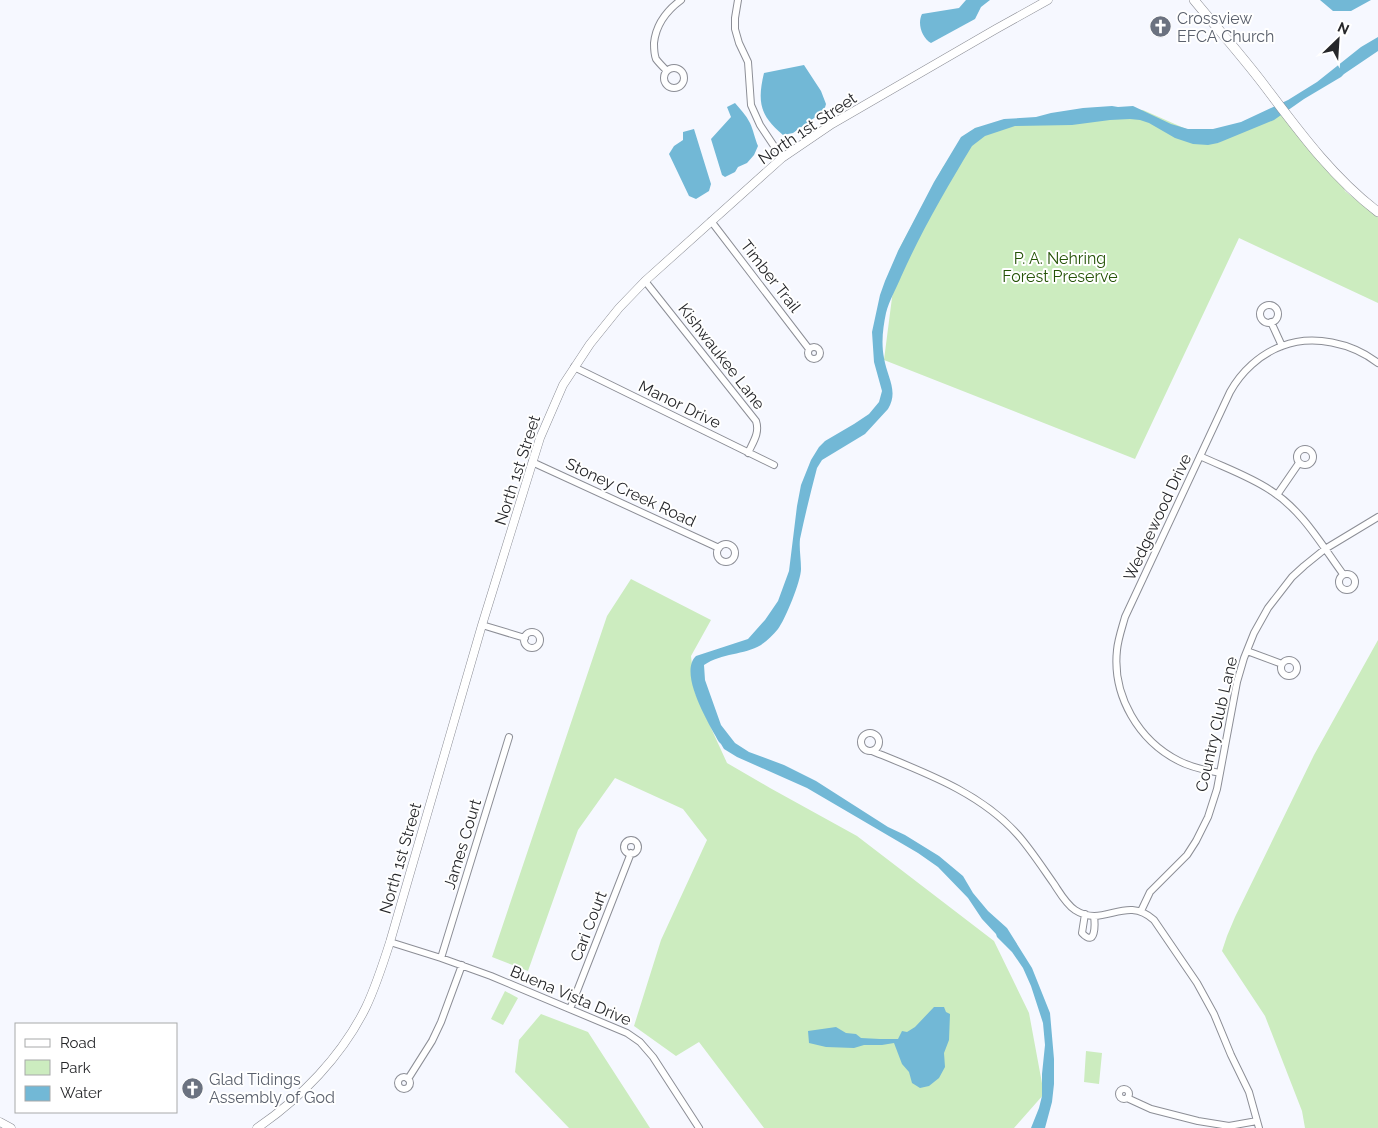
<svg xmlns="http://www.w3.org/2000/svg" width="1378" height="1128" font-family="Raleway,sans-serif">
  <rect width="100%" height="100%" fill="#f6f8ff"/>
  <!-- green -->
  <path fill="#ccecbf" d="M1103,107L1143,110L1218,143L1280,107L1341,180L1345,191L1378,217V303L1239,238L1135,459L884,360L898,251L943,167L975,128Z
    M631,579L711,620L691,656L695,693L727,763L770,788L857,836L994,941L1029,1013L1044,1094L1014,1128H764L699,1042L676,1056L634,1026L661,940L707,840L683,809L615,778L578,830L528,971L492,957L607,616Z
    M1378,640V1128H1305L1302,1111L1265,1016L1222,951L1227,936L1235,917L1314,755Z
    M505,991L518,998L503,1025L491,1019Z
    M541,1014L588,1032L650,1128H569L515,1072L519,1040Z
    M1086,1051L1102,1053L1099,1084L1084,1082Z"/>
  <!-- water -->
  <path fill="#72b8d6" d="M966,0H990L981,7L975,19L931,43C922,38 917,24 922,14L959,8Z
    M1320,0H1371L1351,11H1333Z
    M1378,37V51L1344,74L1341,77L1304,99L1274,120L1218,143L1208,145L1193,144L1175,138L1149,123L1140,120L1130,119L1110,120L1072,125L1015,126L985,136L972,146C946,189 921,232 901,277C896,289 889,301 886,313C883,327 881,343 884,358C887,377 899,391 888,409L865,434L822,460L817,468C811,491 805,515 800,539C799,548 801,559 801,569C801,581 785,620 778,629C773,635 767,641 761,645C744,655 722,653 704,665L705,680L721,725L735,743L749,752L784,765L816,781L888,827L905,835L939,856L963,876L973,893L988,911L1007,928L1032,968L1050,1013L1054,1059V1084L1052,1102L1045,1128H1031L1039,1108L1042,1096V1074L1045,1045L1043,1023L1031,986L1023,968L1012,952L997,937L996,934L982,919L968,898L938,867L918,853L807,788L737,757L724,749L721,744L719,742C709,724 678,673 696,656L748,639L765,620L778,601L789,571L797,506L801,485L811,460L819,447L825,441L854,424L869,414L879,402L882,391L874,362L872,332L880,295L885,281L898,251L934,182L961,137L975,128L1004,119L1036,117L1051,113L1083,108L1112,106L1118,107L1133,106L1171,124L1188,129H1213L1241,122L1288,100L1317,82L1361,47Z
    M804,65L821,91L826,104L824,111L793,133L783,135C760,116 757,102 764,73Z
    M735,103C740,109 746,115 750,123C753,129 755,139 758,146L754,155L747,163L738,167L735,172L725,177L722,175L711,139L731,117L727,107Z
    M694,129L711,184L709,191L696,199L689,196L669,154L674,146L683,140V132Z
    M934,1007H944L946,1012L950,1014L949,1040L944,1053L945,1067L939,1078L929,1086L920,1088L912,1083L909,1072L902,1064L894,1043L882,1045H864L854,1048L826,1047L809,1043L808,1031L836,1027L846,1033L856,1034L861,1038L880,1039H898L902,1031L907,1032L915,1027Z"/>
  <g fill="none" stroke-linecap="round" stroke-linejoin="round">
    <defs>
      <path id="minor" d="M738,0L735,18V29L739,43L748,62L751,105L760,125L782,158
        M664 78a10 10 0 1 1 20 0a10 10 0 1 1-20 0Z
        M667,71C664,68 659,63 656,59C654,54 654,48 654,43C656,24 666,11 681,0
        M711,221L809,349
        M645,281L756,421C760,433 753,442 748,453
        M1260 314a9 9 0 1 1 18 0a9 9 0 1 1-18 0Z
        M1271,322L1282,346
        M808 353a6 6 0 1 1 12 0a6 6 0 1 1-12 0Z
        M574,367L774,465
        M1297 457a8 8 0 1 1 16 0a8 8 0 1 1-16 0Z
        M1200,456C1223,467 1249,476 1270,490C1302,510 1321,544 1343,574
        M532,462L719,548
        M1277,495L1299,463
        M717 553a9 9 0 1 1 18 0a9 9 0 1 1-18 0Z
        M1339 582a8 8 0 1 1 16 0a8 8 0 1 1-16 0Z
        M482,625L525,638
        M524 640a8 8 0 1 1 16 0a8 8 0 1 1-16 0Z
        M1247,651L1282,664
        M1281 668a8 8 0 1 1 16 0a8 8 0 1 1-16 0Z
        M861 742a9 9 0 1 1 18 0a9 9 0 1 1-18 0Z
        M872,751C923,772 980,792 1018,835C1031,850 1042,867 1054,884C1060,893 1066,904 1075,910C1104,929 1125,894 1154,920L1197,983L1214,1014L1231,1055L1249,1092L1259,1128
        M1220,773C1206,770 1192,768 1179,761C1139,741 1112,696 1117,650C1118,639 1122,628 1125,617L1230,392C1241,372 1260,354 1282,346C1313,334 1352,343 1378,363
        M624 847a7 7 0 1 1 14 0a7 7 0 1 1-14 0Z
        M1141,911L1150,892L1187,855L1196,841L1208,817L1217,789L1237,682L1244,658L1254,633L1268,608L1292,577L1304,566L1325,549L1378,517
        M1085,914L1082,933C1096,948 1095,924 1094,916
        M390,942L441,958L491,976L627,1033L640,1042L653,1057L699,1128
        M441,958L509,737
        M570,1009L631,853
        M398 1083a6 6 0 1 1 12 0a6 6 0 1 1-12 0Z
        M408,1079L432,1041L441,1022L462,965
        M1119 1094a5 5 0 1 1 10 0a5 5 0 1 1-10 0Z
        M1127,1098L1151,1109L1198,1121L1229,1126L1257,1121"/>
      <path id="tertiary" d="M0,1122L11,1128
        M257,1128C301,1098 342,1056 366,1007C376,986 383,964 390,942L482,625L540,438L563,385L590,344L619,308L645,281L782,158L832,124L996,29L1048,0"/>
      <path id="secondary" d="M1194,0C1217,28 1242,56 1264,85C1298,130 1332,177 1378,212"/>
    </defs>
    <!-- minor casing -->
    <use href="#minor" stroke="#8c8e96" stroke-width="8"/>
    <!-- tertiary casing -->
    <use href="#tertiary" stroke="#8c8e96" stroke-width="9"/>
    <!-- secondary casing -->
    <use href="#secondary" stroke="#8c8e96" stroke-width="10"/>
    <!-- minor -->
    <use href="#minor" stroke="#fff" stroke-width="6"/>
    <!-- tertiary -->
    <use href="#tertiary" stroke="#fff" stroke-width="8"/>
    <!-- secondary -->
    <use href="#secondary" stroke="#fff" stroke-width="9"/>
  </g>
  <!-- icons -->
  <defs>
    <symbol id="church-disc" viewBox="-11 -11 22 22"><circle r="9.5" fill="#6b7280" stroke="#fff"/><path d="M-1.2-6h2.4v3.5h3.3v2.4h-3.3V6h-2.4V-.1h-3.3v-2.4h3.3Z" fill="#fff"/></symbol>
  </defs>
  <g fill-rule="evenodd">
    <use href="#church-disc" x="1148" y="14" width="25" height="25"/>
    <use href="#church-disc" x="180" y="1076" width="25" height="25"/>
  </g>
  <g text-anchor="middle" stroke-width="4" stroke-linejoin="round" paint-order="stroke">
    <!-- worship labels -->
    <g font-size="16" fill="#5b616d" stroke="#fff" text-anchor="start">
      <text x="1177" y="24">Crossview<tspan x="1177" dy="18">EFCA Church</tspan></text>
      <text x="209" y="1085">Glad Tidings<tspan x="209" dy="18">Assembly of God</tspan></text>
    </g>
    <!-- street labels -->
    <g font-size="16" fill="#26272a" stroke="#fff">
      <text transform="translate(807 128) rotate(-34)" y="6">North 1st Street</text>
      <text transform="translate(771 276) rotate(52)" y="6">Timber Trail</text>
      <text transform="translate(722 356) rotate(52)" y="6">Kishwaukee Lane</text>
      <text transform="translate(680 404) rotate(26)" y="6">Manor Drive</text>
      <text transform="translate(517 470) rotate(-72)" y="6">North 1st Street</text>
      <text transform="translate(631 492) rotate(25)" y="6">Stoney Creek Road</text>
      <text transform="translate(1157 517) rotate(-65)" y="6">Wedgewood Drive</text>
      <text transform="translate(1216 724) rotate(-77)" y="6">Country Club Lane</text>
      <text transform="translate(462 844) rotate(-73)" y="6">James Court</text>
      <text transform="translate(400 858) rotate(-74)" y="6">North 1st Street</text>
      <text transform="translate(588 926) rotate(-69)" y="6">Cari Court</text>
      <text transform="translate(571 995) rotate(23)" y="6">Buena Vista Drive</text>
    </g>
    <!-- park labels -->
    <g font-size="16" fill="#255307" stroke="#fff">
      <text x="1060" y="264">P. A. Nehring<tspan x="1060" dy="18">Forest Preserve</tspan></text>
    </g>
  </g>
  <!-- legend -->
  <rect x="15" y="1023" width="162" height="90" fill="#ffffff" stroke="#a8a9aa"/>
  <rect x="25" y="1039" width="25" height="8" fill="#ffffff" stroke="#a8a9aa"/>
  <text x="60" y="1048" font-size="15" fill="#26272a">Road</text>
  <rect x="25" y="1060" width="25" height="15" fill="#ccecbf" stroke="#a8a9aa"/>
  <text x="60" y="1073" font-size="15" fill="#26272a">Park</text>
  <rect x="25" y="1086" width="25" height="15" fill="#72b8d6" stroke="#a8a9aa"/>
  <text x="60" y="1098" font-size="15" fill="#26272a">Water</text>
  <!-- north arrow -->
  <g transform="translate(1338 40) rotate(25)" stroke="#ffffff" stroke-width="4" paint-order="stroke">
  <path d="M0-4L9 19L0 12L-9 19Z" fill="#26272a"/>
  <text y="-8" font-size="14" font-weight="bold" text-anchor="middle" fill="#26272a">N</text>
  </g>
</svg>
